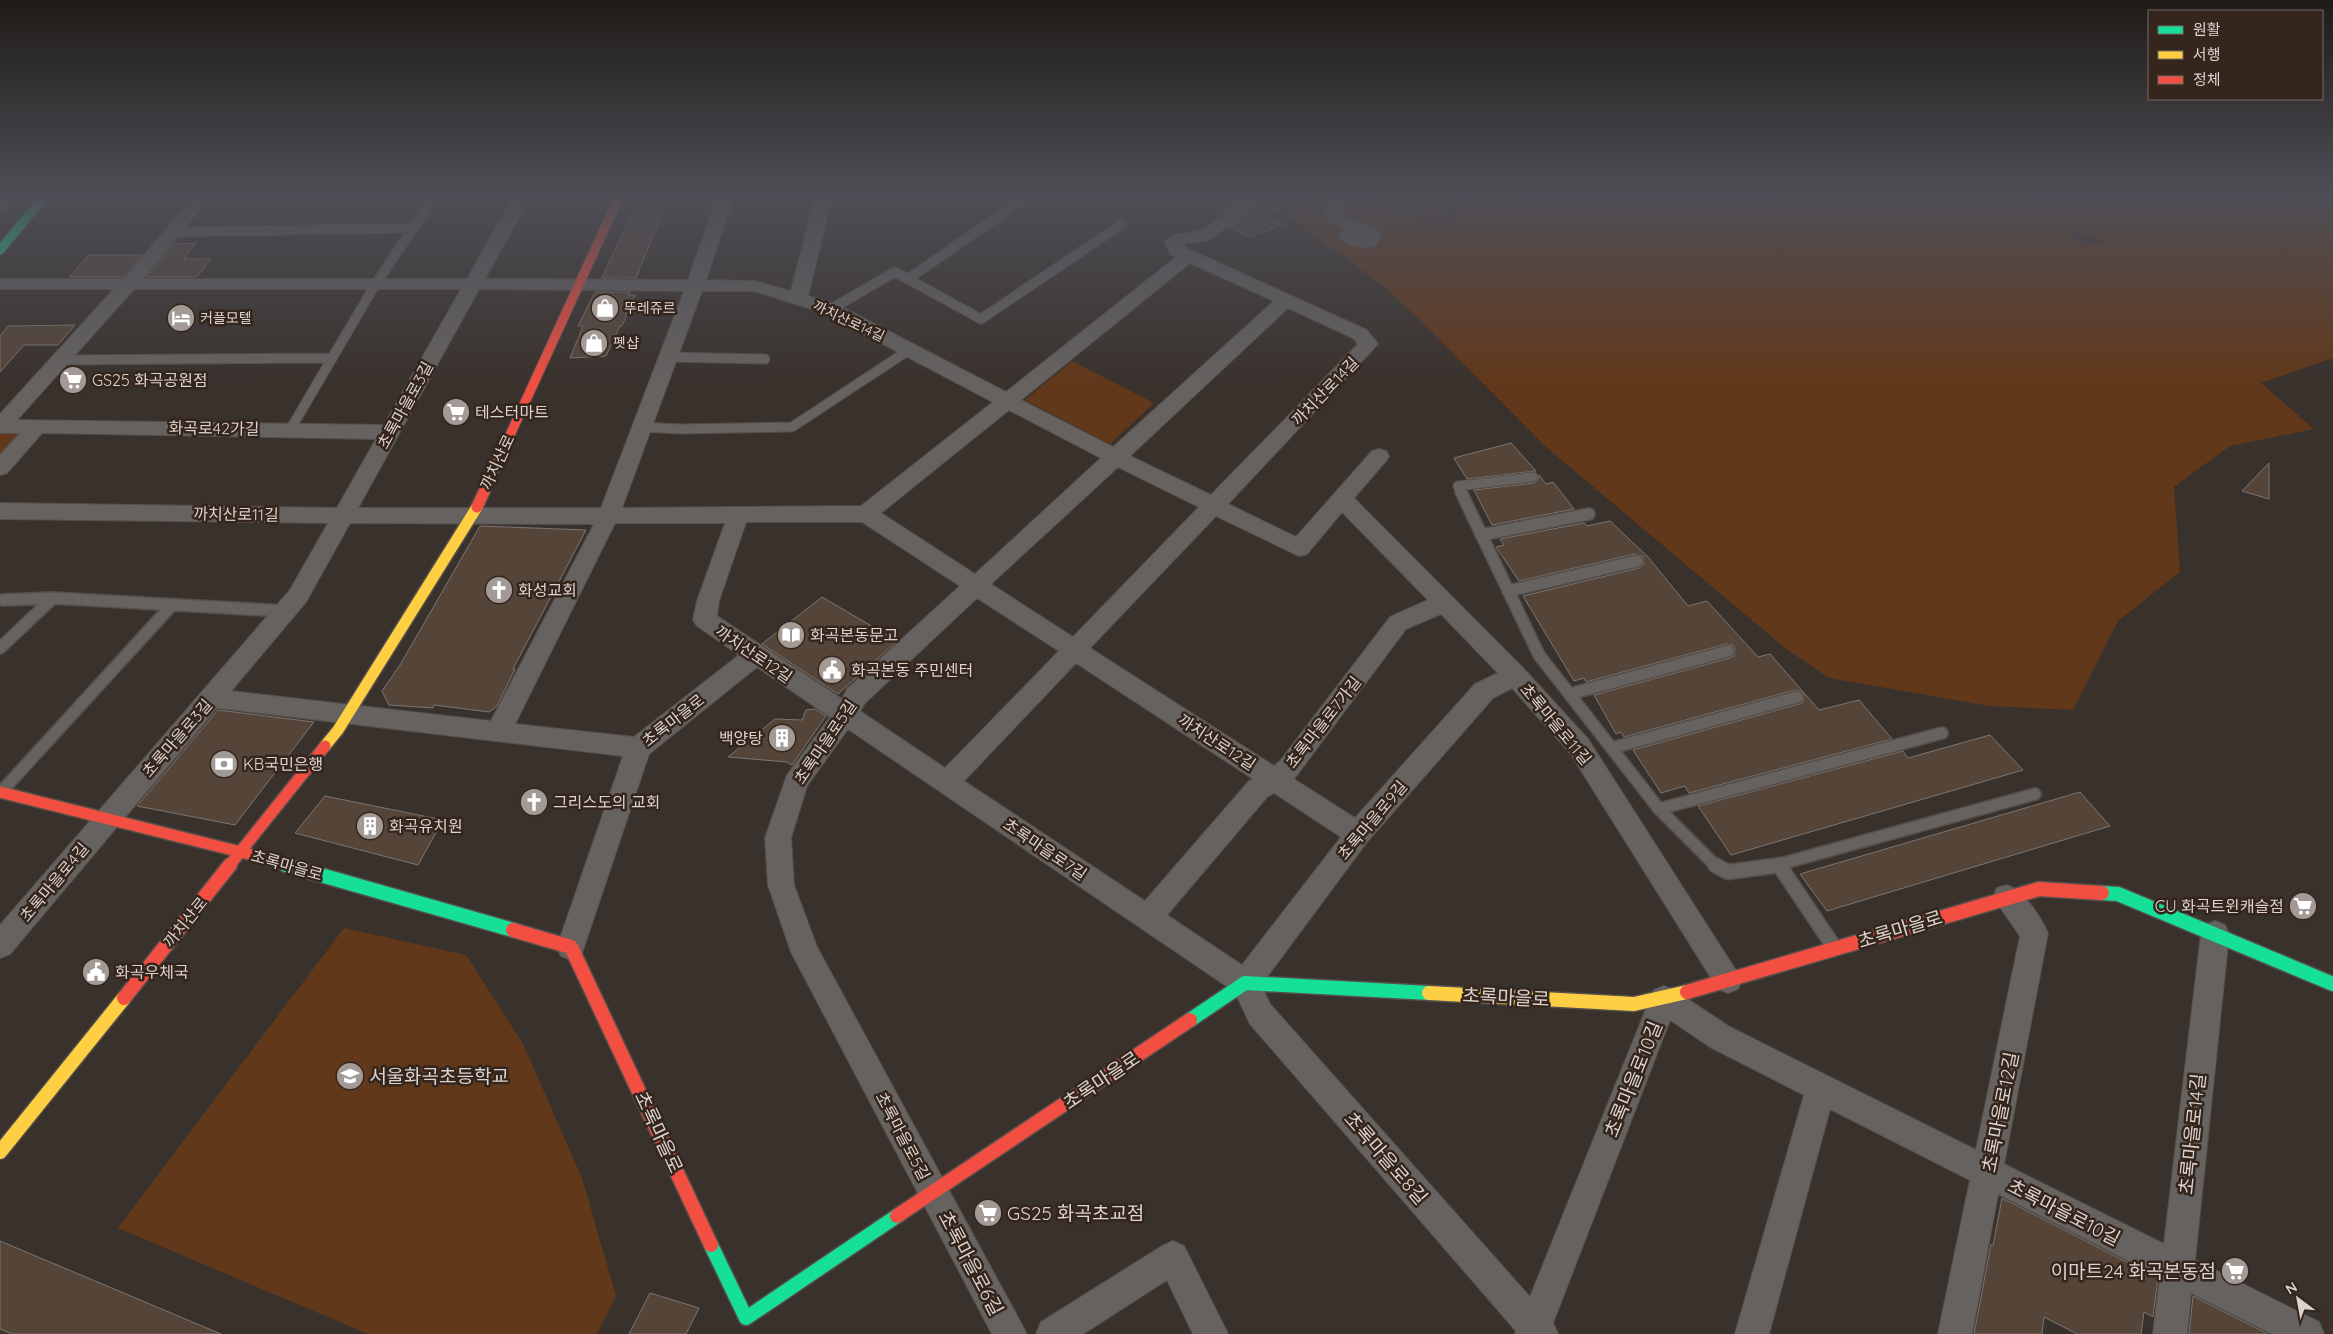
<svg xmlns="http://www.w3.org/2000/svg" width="2333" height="1334" font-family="Quicksand,'Noto Sans KR',sans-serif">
  <rect width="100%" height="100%" fill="#39312c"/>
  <!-- green -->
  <path fill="#62381a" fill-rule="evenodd" d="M1301,197H1352L1446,226L1464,197H2333V358L2261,383L2314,429L2230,446L2174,487L2180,572L2118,621L2073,710L1989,706L1829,678L1785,648L1546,447L1420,320L1383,286L1283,213L1303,201ZM2073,232L2096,236L2103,241L2099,245L2080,241L2070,236Z
    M1363,197H1457L1443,222Z
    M1072,361L1154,403L1110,444L1025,400Z
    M26,430L0,459V431Z
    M344,928L466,955L523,1044L582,1178L616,1296L597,1334H368L118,1228Z"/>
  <!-- building -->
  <path fill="#554539" stroke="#7c7571" d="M639,197H669L636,278H602Z
    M1193,197H1236L1235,203L1224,211L1193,199Z
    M1256,197H1300L1264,215L1284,224L1249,237L1230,227L1252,212Z
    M196,243L184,259H211L197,277H147L174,244Z
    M89,255H142L123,277H69Z
    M595,292H630L628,295H635L622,326H620L606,356L570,358L583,326H578Z
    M75,325L58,345H24L0,372V336L8,326Z
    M1511,443L1536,471L1467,479L1454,458Z
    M2269,463V499L2242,491Z
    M1539,475L1546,484L1553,482L1574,509L1492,525L1474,490L1534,483L1538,480Z
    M1610,521L1648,557L1688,606L1707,601L1758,657L1770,654L1819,710L1859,700L1892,739L1689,793L1685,786L1661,793L1633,750L1799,704L1803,702L1804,695L1802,691L1795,690L1624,737L1621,732L1616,734L1594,695L1730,658L1734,656L1735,650L1733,645L1726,644L1586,682L1584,678L1574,681L1523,596L1639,568L1644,564L1643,556L1635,554L1519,581L1496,547L1504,545L1500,539L1584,523L1587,526Z
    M480,526L586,530L513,669H515L497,706L489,712L434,705L433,708L389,705L382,691L400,665Z
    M822,597L897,641L838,694L762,644Z
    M815,709L826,716L792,765L787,762L728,757L775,719L802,720L806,710Z
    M218,710L314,722L235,825L137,806Z
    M1990,735L2023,770L1731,855L1698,806L1903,751L1908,758Z
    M2080,792L2110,826L1827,911L1800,874Z
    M325,796L443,820L418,865L295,833Z
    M2002,1198L2158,1278L2153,1317L2144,1312L2141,1334H2077L2044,1317L2042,1334H1974L1991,1244L1993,1245Z
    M0,1241L221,1334H12L0,1329Z
    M650,1293L699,1308L686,1334H629Z
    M2193,1296L2268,1334H2189Z"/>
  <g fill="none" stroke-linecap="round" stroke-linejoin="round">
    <defs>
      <path id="lane-far2" d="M172,232L413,228
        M908,279L1026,197
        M831,309L895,272L981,319L1122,224
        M668,357L765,359
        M60,360L332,358
        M642,427L680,429L792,427L909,350
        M290,430L375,285L434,197
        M1462,494L1458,486L1533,477"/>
      <path id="lane-far1" d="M1461,492L1539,655L1659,809L1716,866
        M1481,535L1589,514
        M1508,591L1637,561
        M3,600L53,598L285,611
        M0,648L53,598
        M1570,694L1728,651
        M1612,748L1797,697
        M1,792L172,605
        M1659,809L1942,733
        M1773,866L2035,794"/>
      <path id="lane" d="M1715,865L1728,872L1781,865
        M1779,865L1834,947"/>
      <path id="street" d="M0,197H15L6,209L0,210Z
        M193,197H210L143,279H467L513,197H530L485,279L688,280L717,197H734L706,280L755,281L791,291L815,197H832L808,296L838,305L1006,392L1176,257L1170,254L1165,242C1174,230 1186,236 1198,231C1211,225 1225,213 1237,204L1238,197H1254L1251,210L1207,241L1185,243L1184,247L1367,330L1378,344L1228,504L1296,537L1372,451L1379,449L1386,451L1389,456L1386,461L1354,498L1523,668L1588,739L1742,980L1738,989L1728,993L1718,989L1570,753L1512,688L1493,698L1367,842L1261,985L1270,1004L1530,1297L1650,999L1654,990L1664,986L1674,990L1730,1027L1976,1150L2020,936L1993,897L1997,888L2007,885C2024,891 2040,916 2048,933L2004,1164L2164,1244L2201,934L2205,925L2215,921L2225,925L2229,934L2195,1260L2319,1322L2324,1334H2272L2191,1293L2187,1334H2153L2160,1277L1998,1194L1972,1334H1938L1970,1180L1830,1109L1769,1334H1735L1804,1095L1710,1047L1670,1020L1553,1323L1558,1334H1515L1516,1331L1250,1024L1235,992L848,729L807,786L791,838L794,885L817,947L1027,1334H992L791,952L768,885L765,838L787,775L830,717L757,667L649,754L581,956L571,960L561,956L557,947L623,756L217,708L10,954L0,958V925L290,590L328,523L0,519V503L337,508L376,439L42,433L7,473L0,475V455L20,433H0V414L114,289H0V279H124ZM1190,263L1274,301L1113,447L1021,400ZM134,289H461L384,425L17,420ZM479,289L684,291L601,508H358ZM702,291H754L824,313L993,402L861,506L622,508ZM1288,308L1353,338L1358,344L1211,495L1130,456ZM1009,410L1101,458L975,574L881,513ZM1118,467L1199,507L1073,637L991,584ZM1342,512L1428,600L1390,617L1280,761L1274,766L1090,648L1216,516L1299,556L1307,554ZM746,522H862L960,586L847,689L842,699L717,616L719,601ZM350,523L594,524L491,721L231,691L306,602ZM615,523H725L697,601L693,620L697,626L739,655L634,737L515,724ZM977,598L1059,651L945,768L860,711L865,703ZM1441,614L1498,673L1475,684L1355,818L1294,779L1406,629ZM1076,663L1253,779L1249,781L1145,901L964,781ZM1274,793L1341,837L1242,965L1167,915L1267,797Z
        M1328,197H1344L1343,215C1350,219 1378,229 1381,233L1376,246C1363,249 1348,248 1339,236L1344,229L1328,221L1325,217Z
        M1173,1241L1184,1246L1228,1334H1193L1167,1280L1083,1334H1036L1041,1322L1162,1246Z"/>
      <path id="fast-far2" d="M0,250L44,197"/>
      <path id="fast-far1" d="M253,855L290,866"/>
      <path id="fast" d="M286,865L513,930
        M2102,893L2118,894L2333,984
        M1190,1020L1245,983L1429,993
        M711,1245L746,1318L897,1216"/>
      <path id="slow-far1" d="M325,746L338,730L477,507"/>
      <path id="slow" d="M1429,993L1634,1004L1687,992
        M0,1152L124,998"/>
      <path id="jam-far2" d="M483,494L619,197"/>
      <path id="jam-far1" d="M477,507L484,492
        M0,792L253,855
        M229,866L325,746"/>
      <path id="jam" d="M513,930L571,947L711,1245
        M1687,992L2039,889L2102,893
        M124,998L230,865
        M897,1216L1190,1020"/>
    </defs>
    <!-- lane-far2 casing -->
    <use href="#lane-far2" stroke="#564f4a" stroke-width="11"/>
    <!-- lane-far1 casing -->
    <use href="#lane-far1" stroke="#564f4a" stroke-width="14"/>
    <!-- lane casing -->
    <use href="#lane" stroke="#564f4a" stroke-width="17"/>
    <!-- street casing -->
    <use href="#street" stroke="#564f4a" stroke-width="2"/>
    <!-- fast-far2 casing -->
    <use href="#fast-far2" stroke="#564f4a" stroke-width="11"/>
    <!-- fast-far1 casing -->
    <use href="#fast-far1" stroke="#564f4a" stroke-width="14"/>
    <!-- fast casing -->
    <use href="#fast" stroke="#564f4a" stroke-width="17"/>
    <!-- slow-far1 casing -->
    <use href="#slow-far1" stroke="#564f4a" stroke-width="14"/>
    <!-- slow casing -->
    <use href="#slow" stroke="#564f4a" stroke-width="17"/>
    <!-- jam-far2 casing -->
    <use href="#jam-far2" stroke="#564f4a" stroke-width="11"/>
    <!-- jam-far1 casing -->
    <use href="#jam-far1" stroke="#564f4a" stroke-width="14"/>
    <!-- jam casing -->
    <use href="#jam" stroke="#564f4a" stroke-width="17"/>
    <!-- lane-far2 -->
    <use href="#lane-far2" stroke="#656260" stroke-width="9"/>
    <!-- lane-far1 -->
    <use href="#lane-far1" stroke="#656260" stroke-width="11"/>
    <!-- lane -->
    <use href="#lane" stroke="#656260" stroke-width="14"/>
    <!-- street -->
    <use href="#street" fill="#656260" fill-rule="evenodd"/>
    <!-- fast-far2 -->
    <use href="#fast-far2" stroke="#16e098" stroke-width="9"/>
    <!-- fast-far1 -->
    <use href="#fast-far1" stroke="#16e098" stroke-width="11"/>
    <!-- fast -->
    <use href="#fast" stroke="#16e098" stroke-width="14"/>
    <!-- slow-far1 -->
    <use href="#slow-far1" stroke="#ffcf43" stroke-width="11"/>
    <!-- slow -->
    <use href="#slow" stroke="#ffcf43" stroke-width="14"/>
    <!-- jam-far2 -->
    <use href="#jam-far2" stroke="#f24e42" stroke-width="9"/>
    <!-- jam-far1 -->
    <use href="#jam-far1" stroke="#f24e42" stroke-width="11"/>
    <!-- jam -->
    <use href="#jam" stroke="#f24e42" stroke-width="14"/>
  </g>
  <!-- sky -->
  <linearGradient id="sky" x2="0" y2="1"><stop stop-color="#1f1b18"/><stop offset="0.51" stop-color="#4e4e56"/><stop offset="1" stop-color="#4e4e56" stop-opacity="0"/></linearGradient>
  <rect width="2333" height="384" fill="url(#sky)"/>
  <!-- icons -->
  <defs>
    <symbol id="shop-disc" viewBox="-11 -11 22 22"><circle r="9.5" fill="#a39a95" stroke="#34261d"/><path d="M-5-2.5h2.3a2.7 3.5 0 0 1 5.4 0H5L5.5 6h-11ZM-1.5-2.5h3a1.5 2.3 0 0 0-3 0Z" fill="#fff"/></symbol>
    <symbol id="hotel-disc" viewBox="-11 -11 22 22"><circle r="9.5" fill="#a39a95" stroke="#34261d"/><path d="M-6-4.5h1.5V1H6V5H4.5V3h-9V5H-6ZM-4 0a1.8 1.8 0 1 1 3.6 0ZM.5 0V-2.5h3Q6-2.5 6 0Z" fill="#fff"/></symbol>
    <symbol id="supermarket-disc" viewBox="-11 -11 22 22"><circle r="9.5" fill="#a39a95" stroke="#34261d"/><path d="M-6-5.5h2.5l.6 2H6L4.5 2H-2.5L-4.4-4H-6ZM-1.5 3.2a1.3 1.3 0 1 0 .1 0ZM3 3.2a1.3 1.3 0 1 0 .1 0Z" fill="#fff"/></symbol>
    <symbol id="church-disc" viewBox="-11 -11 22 22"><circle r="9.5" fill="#a39a95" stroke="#34261d"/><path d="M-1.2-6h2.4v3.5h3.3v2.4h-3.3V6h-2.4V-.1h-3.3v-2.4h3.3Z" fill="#fff"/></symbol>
    <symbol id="library-disc" viewBox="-11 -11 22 22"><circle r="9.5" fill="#a39a95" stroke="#34261d"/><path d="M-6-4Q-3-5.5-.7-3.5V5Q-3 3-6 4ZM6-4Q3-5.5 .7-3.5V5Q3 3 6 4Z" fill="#fff"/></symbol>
    <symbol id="civic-disc" viewBox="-11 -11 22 22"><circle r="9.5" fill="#a39a95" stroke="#34261d"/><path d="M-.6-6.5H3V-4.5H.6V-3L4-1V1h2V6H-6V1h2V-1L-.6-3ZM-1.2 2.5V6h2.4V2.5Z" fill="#fff"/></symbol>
    <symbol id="building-disc" viewBox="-11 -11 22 22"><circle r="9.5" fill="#a39a95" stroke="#34261d"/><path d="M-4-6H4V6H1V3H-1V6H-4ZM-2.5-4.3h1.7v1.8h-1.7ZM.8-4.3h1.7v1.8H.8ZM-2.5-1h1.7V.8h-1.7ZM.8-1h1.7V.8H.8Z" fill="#fff"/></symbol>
    <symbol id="bank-disc" viewBox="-11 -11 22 22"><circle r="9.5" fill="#a39a95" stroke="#34261d"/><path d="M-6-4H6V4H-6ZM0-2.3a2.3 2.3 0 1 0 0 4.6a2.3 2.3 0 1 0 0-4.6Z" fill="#fff"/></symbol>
    <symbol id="school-disc" viewBox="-11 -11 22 22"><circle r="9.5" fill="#a39a95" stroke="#34261d"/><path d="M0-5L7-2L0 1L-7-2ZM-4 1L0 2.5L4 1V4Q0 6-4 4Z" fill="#fff"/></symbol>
  </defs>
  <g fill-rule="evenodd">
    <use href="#shop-disc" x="589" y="292" width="32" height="32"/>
    <use href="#hotel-disc" x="165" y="302" width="32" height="32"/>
    <use href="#shop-disc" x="578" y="327" width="32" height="32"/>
    <use href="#supermarket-disc" x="57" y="364" width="32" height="32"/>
    <use href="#supermarket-disc" x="440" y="396" width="32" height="32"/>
    <use href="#church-disc" x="483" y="574" width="32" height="32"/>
    <use href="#library-disc" x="775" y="619" width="32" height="32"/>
    <use href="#civic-disc" x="816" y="654" width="32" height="32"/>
    <use href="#building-disc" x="766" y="722" width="32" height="32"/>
    <use href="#bank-disc" x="208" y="748" width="32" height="32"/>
    <use href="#church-disc" x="518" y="786" width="32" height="32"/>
    <use href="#building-disc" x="354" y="810" width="32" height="32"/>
    <use href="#supermarket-disc" x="2287" y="890" width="32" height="32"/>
    <use href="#civic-disc" x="80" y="956" width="32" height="32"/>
    <use href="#school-disc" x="334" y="1060" width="32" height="32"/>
    <use href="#supermarket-disc" x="972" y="1197" width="32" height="32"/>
    <use href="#supermarket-disc" x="2219" y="1255" width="32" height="32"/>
  </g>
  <g text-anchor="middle" stroke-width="5" stroke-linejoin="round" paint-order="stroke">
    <!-- far-poi labels -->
    <g font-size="14" fill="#dcd3ce" stroke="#34261d" text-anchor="start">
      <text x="624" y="313">뚜레쥬르</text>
      <text x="200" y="323">커플모텔</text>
      <text x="613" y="348">펫샵</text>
    </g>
    <!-- far-street labels -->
    <g font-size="14" fill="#dcd3ce" stroke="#34261d">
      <text transform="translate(849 321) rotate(25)" y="5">까치산로14길</text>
    </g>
    <!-- poi labels -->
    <g font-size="16" fill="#dcd3ce" stroke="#34261d" text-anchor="start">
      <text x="92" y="386">GS25 화곡공원점</text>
      <text x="475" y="418">테스터마트</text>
      <text x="518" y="596">화성교회</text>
      <text x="810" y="641">화곡본동문고</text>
      <text x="851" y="676">화곡본동 주민센터</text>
      <text x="763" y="744" text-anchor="end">백양탕</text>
      <text x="243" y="770">KB국민은행</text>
      <text x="553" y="808">그리스도의 교회</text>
      <text x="389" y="832">화곡유치원</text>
      <text x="2284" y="912" text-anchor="end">CU 화곡트윈캐슬점</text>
      <text x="115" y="978">화곡우체국</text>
    </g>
    <!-- street labels -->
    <g font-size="16" fill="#dcd3ce" stroke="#34261d">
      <text transform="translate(1325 391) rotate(-46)" y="6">까치산로14길</text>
      <text transform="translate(405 405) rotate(-61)" y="6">초록마을로3길</text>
      <text transform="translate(214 428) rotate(1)" y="6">화곡로42가길</text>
      <text transform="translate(497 462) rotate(-65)" y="6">까치산로</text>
      <text transform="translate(236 514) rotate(1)" y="6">까치산로11길</text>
      <text transform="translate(754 654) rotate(34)" y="6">까치산로12길</text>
      <text transform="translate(673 720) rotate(-38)" y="6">초록마을로</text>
      <text transform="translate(1323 722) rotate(-52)" y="6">초록마을로7가길</text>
      <text transform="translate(1556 724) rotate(50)" y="6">초록마을로11길</text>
      <text transform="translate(177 738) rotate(-49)" y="6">초록마을로3길</text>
      <text transform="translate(825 742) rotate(-56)" y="6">초록마을로5길</text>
      <text transform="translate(1217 742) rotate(33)" y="6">까치산로12길</text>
      <text transform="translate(1372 820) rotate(-50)" y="6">초록마을로9길</text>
      <text transform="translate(1045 849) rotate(34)" y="6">초록마을로7길</text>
      <text transform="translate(287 865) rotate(16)" y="6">초록마을로</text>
      <text transform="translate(54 882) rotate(-50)" y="6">초록마을로4길</text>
      <text transform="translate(185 922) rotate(-51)" y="6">까치산로</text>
      <text transform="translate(903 1136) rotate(62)" y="6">초록마을로5길</text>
    </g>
    <!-- near-street labels -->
    <g font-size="19" fill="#dcd3ce" stroke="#34261d">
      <text transform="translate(1900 929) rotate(-17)" y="7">초록마을로</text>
      <text transform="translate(1506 997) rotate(3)" y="7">초록마을로</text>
      <text transform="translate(1633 1079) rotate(-68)" y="7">초록마을로10길</text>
      <text transform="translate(1101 1080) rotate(-34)" y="7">초록마을로</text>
      <text transform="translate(2000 1112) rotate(-79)" y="7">초록마을로12길</text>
      <text transform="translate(659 1132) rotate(65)" y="7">초록마을로</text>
      <text transform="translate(2192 1134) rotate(-84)" y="7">초록마을로14길</text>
      <text transform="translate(1386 1158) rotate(49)" y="7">초록마을로8길</text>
      <text transform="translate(2064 1212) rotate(27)" y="7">초록마을로10길</text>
      <text transform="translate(971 1263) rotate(62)" y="7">초록마을로6길</text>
    </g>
    <!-- near-poi labels -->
    <g font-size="19" fill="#dcd3ce" stroke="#34261d" text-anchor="start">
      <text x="369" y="1083">서울화곡초등학교</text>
      <text x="1007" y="1220">GS25 화곡초교점</text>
      <text x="2216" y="1278" text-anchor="end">이마트24 화곡본동점</text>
    </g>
  </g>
  <!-- legend -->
  <rect x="2148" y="10" width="175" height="90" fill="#34261d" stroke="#776b64"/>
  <rect x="2158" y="26" width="25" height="8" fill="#16e098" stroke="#776b64"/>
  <text x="2193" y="35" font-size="15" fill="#dcd3ce">원활</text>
  <rect x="2158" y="51" width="25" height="8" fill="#ffcf43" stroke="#776b64"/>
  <text x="2193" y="60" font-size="15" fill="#dcd3ce">서행</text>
  <rect x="2158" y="76" width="25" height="8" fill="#f24e42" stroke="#776b64"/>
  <text x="2193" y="85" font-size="15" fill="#dcd3ce">정체</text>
  <!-- north arrow -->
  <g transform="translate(2298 1299) rotate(328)" stroke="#34261d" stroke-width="4" paint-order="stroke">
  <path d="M0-4L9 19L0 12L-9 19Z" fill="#dcd3ce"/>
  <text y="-8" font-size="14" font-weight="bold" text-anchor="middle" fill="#dcd3ce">N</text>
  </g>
</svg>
